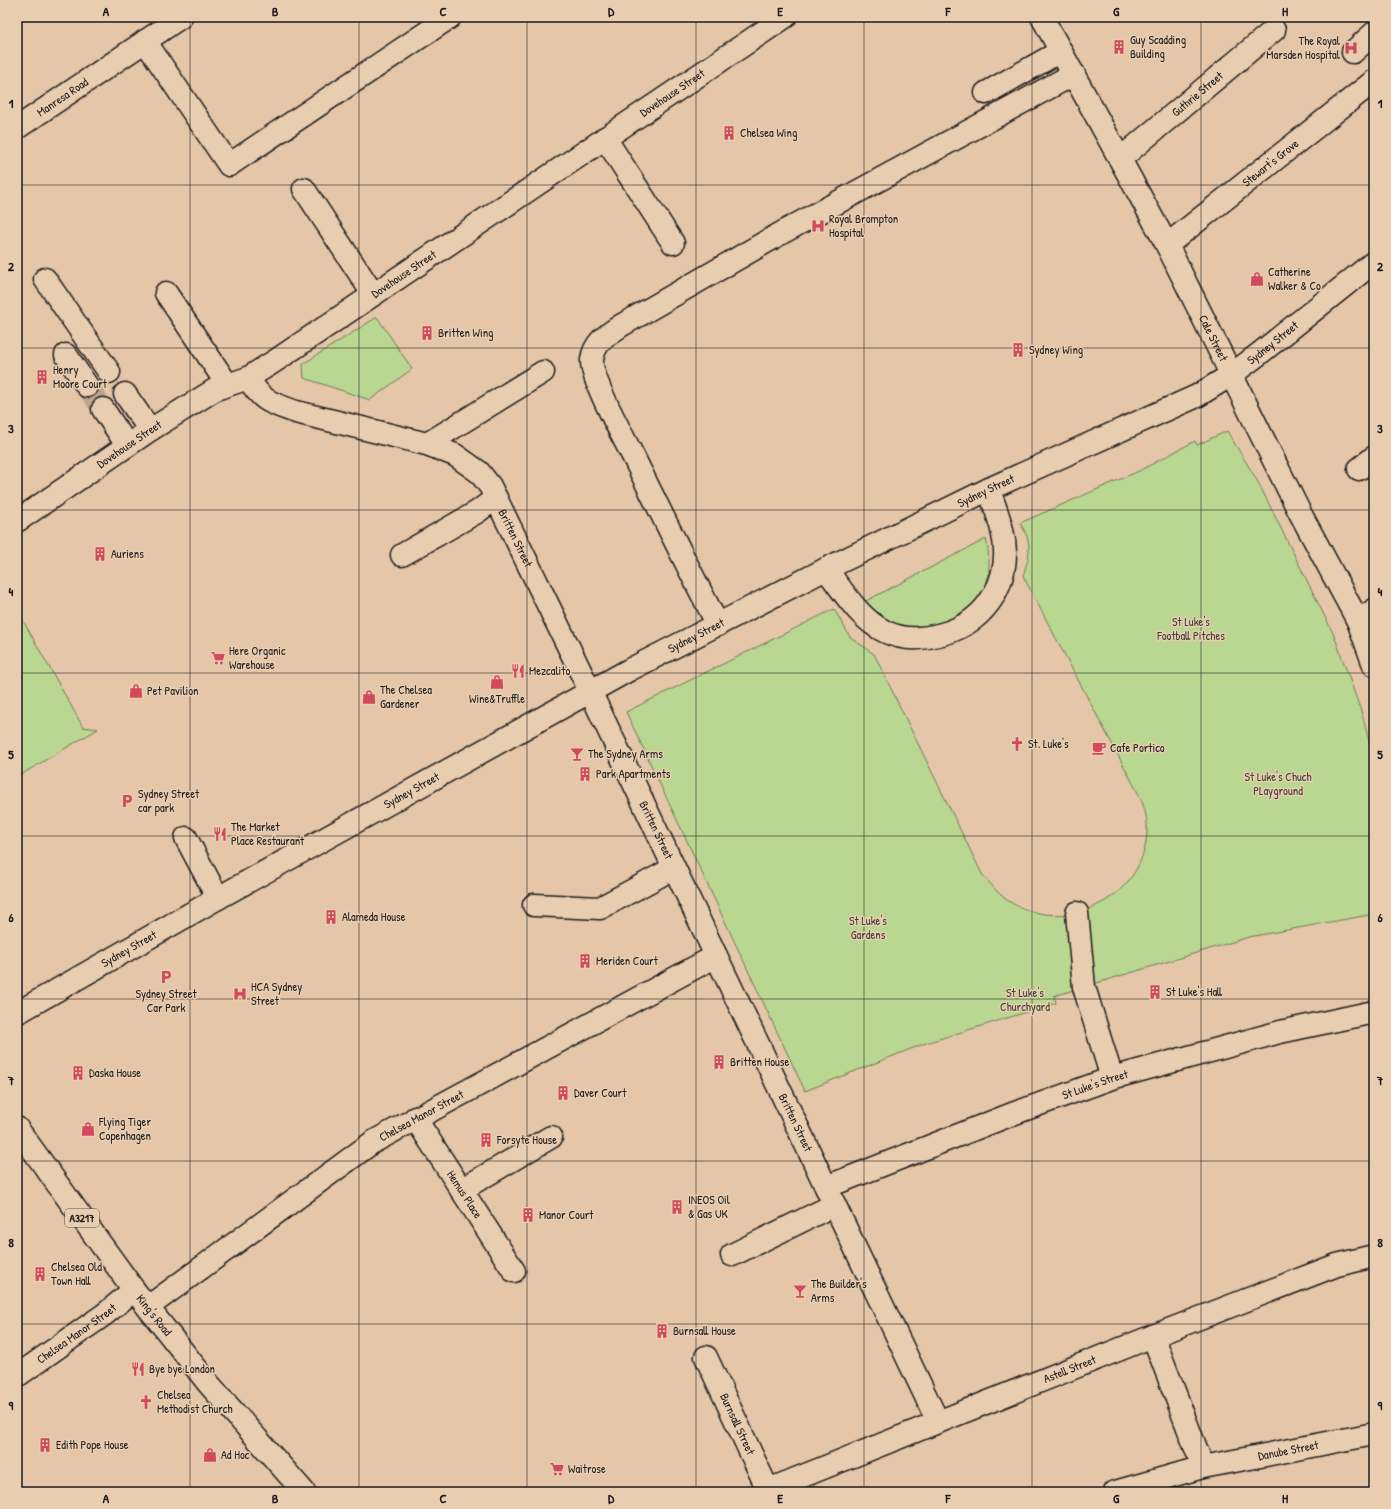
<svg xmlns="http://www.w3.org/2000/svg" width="1391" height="1509" font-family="'Patrick Hand',sans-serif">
  <rect width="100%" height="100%" fill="#e5c6a8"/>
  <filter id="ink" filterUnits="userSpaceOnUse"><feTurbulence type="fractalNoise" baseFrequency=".025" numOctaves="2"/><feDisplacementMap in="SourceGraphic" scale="8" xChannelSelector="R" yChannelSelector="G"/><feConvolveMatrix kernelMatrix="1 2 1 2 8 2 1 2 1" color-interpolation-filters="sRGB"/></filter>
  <g filter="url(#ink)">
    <!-- green -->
    <path fill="#b9d790" stroke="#6a7a56" d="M377,317L412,369L370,400L304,378L303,364Z
      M1227,431L1258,482L1334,635L1362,714L1374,760V914L1249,937L1054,996L1056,1003L926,1043L805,1091L626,712L834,609L850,637L874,654L982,874C990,883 997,893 1007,900C1066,939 1151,896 1147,823C1146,811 1142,801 1137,791L1023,576C1030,554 1033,543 1020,523L1139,471L1195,441L1197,445Z
      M986,539C993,569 989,600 961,618C950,625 925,631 911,636L860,604Z
      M17,610L83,727L98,729L17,777Z"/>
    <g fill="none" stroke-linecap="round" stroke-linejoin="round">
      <!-- minor-tunnel -->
      <path stroke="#bda48c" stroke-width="22" stroke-dasharray="22 11" stroke-linecap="butt" d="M87,386L103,409"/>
      <defs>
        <g id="minor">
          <path id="s1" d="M1042,17L1167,245L1299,511L1358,621L1374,665"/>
          <path d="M145,41L229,165L450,17"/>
          <path d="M1353,52L1374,33"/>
          <path d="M986,93L1061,51"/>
          <path id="s2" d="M17,128L181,17"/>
          <path d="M605,138L673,243"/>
          <path id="s3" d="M1120,159L1274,30"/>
          <path d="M304,189L373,294"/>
          <path id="s4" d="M1167,245L1374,81"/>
          <path d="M45,279L109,372"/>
          <path d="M166,293L227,384"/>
          <path d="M66,355L87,386"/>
          <path id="s5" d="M248,378C262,402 271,403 296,412L427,444L455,455L479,472L490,486L590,691L938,1422"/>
          <path d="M125,394L150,430"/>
          <path d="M103,409L127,445"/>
          <path d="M427,444L543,372"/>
          <path d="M1359,469L1374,457"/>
          <path id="s6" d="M17,521L150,430L216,389L248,378L275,361L785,17"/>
          <path d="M402,555L477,512L496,498"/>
          <path d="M826,569C843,591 860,620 886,632C905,641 923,639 942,634C989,622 1014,576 1002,530C999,516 993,503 989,489"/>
          <path d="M1358,621L1374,610"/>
          <path d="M718,625C689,570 662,515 635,460C625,440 590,378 592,360C594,342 608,334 622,325L785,231L1074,74"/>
          <path d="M186,838L218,898"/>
          <path d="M534,905L600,908L674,868"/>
          <path d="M1077,913L1084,987L1112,1078"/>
          <path id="s7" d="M415,1118L514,1271"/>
          <path id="s8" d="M826,1187L1015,1113L1112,1078L1280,1032L1374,1012"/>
          <path d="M461,1190L551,1137"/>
          <path d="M732,1255L834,1205"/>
          <path id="s9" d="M148,1307L373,1142L716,956"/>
          <path id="s10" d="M1153,1336L1203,1467L1374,1434"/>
          <path id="s11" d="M706,1357L769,1492"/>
          <path id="s12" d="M17,1376L105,1314L134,1290"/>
          <path id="s13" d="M768,1490L1153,1336L1337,1265L1374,1256"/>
          <path d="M1115,1492L1203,1467"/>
        </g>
        <g id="major">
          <path id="s14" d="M17,1013L218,898L629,670L826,569L989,489L1197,396L1231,375L1259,354L1374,262"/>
          <path id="s15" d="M17,1128L134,1290L208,1383L304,1492"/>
        </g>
      </defs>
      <!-- minor casing -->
      <use href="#minor" stroke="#1c1c1c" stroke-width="25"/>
      <!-- major casing -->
      <use href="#major" stroke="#1c1c1c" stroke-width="25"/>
      <!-- minor -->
      <use href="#minor" stroke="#e9cdb0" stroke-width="22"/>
      <!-- major -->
      <use href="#major" stroke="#e9cdb0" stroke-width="22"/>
    </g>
  </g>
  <!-- grid -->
  <path fill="none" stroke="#1c1c1c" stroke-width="1" stroke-opacity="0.55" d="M190,17V1492M359,17V1492M527,17V1492M696,17V1492M864,17V1492M1032,17V1492M1201,17V1492M17,185H1374M17,348H1374M17,510H1374M17,673H1374M17,836H1374M17,999H1374M17,1161H1374M17,1324H1374"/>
  <!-- icons -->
  <defs>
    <symbol id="building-bare" viewBox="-9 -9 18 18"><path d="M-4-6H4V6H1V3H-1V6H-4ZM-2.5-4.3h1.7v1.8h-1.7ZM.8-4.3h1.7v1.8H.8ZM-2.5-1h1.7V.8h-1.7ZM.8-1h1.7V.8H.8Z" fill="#d1495b" stroke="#e9cdb0" stroke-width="2.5" paint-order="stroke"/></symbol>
    <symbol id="hospital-bare" viewBox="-9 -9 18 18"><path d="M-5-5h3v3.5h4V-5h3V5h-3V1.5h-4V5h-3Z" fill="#d1495b" stroke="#e9cdb0" stroke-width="2.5" paint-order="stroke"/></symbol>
    <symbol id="shop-bare" viewBox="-9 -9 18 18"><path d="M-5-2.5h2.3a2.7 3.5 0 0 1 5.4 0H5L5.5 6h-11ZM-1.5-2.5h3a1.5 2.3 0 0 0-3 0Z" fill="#d1495b" stroke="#e9cdb0" stroke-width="2.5" paint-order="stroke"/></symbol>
    <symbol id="supermarket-bare" viewBox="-9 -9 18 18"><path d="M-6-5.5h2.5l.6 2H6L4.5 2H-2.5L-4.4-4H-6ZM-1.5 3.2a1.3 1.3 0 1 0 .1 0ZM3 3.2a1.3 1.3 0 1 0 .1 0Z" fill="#d1495b" stroke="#e9cdb0" stroke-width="2.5" paint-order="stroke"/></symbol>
    <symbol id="restaurant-bare" viewBox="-9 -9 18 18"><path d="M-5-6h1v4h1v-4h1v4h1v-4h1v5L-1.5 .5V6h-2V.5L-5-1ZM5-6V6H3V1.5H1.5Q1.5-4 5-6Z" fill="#d1495b" stroke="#e9cdb0" stroke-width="2.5" paint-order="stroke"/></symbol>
    <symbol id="church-bare" viewBox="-9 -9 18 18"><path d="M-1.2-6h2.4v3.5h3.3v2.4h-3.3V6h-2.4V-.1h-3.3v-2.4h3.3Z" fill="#d1495b" stroke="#e9cdb0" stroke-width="2.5" paint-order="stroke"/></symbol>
    <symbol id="cafe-bare" viewBox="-9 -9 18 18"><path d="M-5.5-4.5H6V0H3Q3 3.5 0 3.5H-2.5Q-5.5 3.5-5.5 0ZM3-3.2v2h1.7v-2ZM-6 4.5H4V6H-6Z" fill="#d1495b" stroke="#e9cdb0" stroke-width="2.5" paint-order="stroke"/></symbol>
    <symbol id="bar-bare" viewBox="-9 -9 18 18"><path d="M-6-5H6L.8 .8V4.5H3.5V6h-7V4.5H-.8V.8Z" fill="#d1495b" stroke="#e9cdb0" stroke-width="2.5" paint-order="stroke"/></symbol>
    <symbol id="parking-bare" viewBox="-9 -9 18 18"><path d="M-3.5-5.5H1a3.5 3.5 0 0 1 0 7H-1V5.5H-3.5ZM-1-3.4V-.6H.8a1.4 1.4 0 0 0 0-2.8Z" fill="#d1495b" stroke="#e9cdb0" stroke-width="2.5" paint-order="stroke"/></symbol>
  </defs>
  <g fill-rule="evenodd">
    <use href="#building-bare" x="1109" y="37" width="20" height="20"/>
    <use href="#hospital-bare" x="1341" y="38" width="20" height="20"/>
    <use href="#building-bare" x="719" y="123" width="20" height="20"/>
    <use href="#hospital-bare" x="808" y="216" width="20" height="20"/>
    <use href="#shop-bare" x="1247" y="269" width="20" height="20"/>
    <use href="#building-bare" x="417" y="323" width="20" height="20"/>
    <use href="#building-bare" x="1008" y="340" width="20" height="20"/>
    <use href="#building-bare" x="32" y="367" width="20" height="20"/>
    <use href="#building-bare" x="90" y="544" width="20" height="20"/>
    <use href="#supermarket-bare" x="208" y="648" width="20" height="20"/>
    <use href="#restaurant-bare" x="508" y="661" width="20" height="20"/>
    <use href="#shop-bare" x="487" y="672" width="20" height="20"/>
    <use href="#shop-bare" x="126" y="681" width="20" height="20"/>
    <use href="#shop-bare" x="359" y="687" width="20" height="20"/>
    <use href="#church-bare" x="1007" y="734" width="20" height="20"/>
    <use href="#cafe-bare" x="1089" y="738" width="20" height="20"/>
    <use href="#bar-bare" x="567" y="744" width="20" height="20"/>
    <use href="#building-bare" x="575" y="764" width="20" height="20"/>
    <use href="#parking-bare" x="117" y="791" width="20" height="20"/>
    <use href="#restaurant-bare" x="210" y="824" width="20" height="20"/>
    <use href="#building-bare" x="321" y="907" width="20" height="20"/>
    <use href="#building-bare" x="575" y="951" width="20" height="20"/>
    <use href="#parking-bare" x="156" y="967" width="20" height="20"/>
    <use href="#building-bare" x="1145" y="982" width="20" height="20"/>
    <use href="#hospital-bare" x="230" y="984" width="20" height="20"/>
    <use href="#building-bare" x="709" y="1052" width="20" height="20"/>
    <use href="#building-bare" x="68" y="1063" width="20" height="20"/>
    <use href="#building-bare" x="553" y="1083" width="20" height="20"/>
    <use href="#shop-bare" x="78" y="1119" width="20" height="20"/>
    <use href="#building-bare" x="476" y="1130" width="20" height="20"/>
    <use href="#building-bare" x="667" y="1197" width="20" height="20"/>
    <use href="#building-bare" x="518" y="1205" width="20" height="20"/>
    <use href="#building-bare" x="30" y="1264" width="20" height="20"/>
    <use href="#bar-bare" x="790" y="1281" width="20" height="20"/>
    <use href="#building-bare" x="652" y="1321" width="20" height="20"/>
    <use href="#restaurant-bare" x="128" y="1359" width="20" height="20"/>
    <use href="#church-bare" x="136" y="1392" width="20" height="20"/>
    <use href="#building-bare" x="35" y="1435" width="20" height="20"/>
    <use href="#shop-bare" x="200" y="1445" width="20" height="20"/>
    <use href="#supermarket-bare" x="547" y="1459" width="20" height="20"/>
  </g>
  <g text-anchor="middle" stroke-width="3" stroke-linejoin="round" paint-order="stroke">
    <!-- shield labels -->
    <rect fill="#e9cdb0" stroke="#5a5148" stroke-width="1" x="65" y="1209" width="34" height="18" rx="3"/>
    <g font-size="11" font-weight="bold" fill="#1c1c1c">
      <text x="82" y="1222">A3217</text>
    </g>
    <!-- poi labels -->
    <g font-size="12" fill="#1c1c1c" stroke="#e9cdb0" text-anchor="start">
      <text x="1130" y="44">Guy Scadding<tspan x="1130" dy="14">Building</tspan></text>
      <text x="1340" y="45" text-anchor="end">The Royal<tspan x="1340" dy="14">Marsden Hospital</tspan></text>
      <text x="740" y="137">Chelsea Wing</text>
      <text x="829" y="223">Royal Brompton<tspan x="829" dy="14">Hospital</tspan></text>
      <text x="1268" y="276">Catherine<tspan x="1268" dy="14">Walker &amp; Co</tspan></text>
      <text x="438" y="337">Britten Wing</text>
      <text x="1029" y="354">Sydney Wing</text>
      <text x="53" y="374">Henry<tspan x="53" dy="14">Moore Court</tspan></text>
      <text x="111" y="558">Auriens</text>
      <text x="229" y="655">Here Organic<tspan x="229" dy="14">Warehouse</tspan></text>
      <text x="529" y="675">Mezcalito</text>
      <text x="380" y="694">The Chelsea<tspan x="380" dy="14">Gardener</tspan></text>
      <text x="147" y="695">Pet Pavilion</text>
      <text x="497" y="703" text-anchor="middle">Wine&amp;Truffle</text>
      <text x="1028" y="748">St. Luke's</text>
      <text x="1110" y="752">Cafe Portico</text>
      <text x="588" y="758">The Sydney Arms</text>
      <text x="596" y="778">Park Apartments</text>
      <text x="138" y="798">Sydney Street<tspan x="138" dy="14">car park</tspan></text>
      <text x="231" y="831">The Market<tspan x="231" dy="14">Place Restaurant</tspan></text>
      <text x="342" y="921">Alameda House</text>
      <text x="596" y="965">Meriden Court</text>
      <text x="251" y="991">HCA Sydney<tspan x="251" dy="14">Street</tspan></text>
      <text x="1166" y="996">St Luke's Hall</text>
      <text x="166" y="998" text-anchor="middle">Sydney Street<tspan x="166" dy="14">Car Park</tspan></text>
      <text x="730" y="1066">Britten House</text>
      <text x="89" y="1077">Daska House</text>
      <text x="574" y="1097">Daver Court</text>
      <text x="99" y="1126">Flying Tiger<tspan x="99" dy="14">Copenhagen</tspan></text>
      <text x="497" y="1144">Forsyte House</text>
      <text x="688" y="1204">INEOS Oil<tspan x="688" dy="14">&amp; Gas UK</tspan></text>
      <text x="539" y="1219">Manor Court</text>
      <text x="51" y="1271">Chelsea Old<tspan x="51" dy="14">Town Hall</tspan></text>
      <text x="811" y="1288">The Builder's<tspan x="811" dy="14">Arms</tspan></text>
      <text x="673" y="1335">Burnsall House</text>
      <text x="149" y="1373">Bye bye London</text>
      <text x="157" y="1399">Chelsea<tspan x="157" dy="14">Methodist Church</tspan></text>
      <text x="56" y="1449">Edith Pope House</text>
      <text x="221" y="1459">Ad Hoc</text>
      <text x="568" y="1473">Waitrose</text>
    </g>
    <!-- street labels -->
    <g font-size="12" fill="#1c1c1c" stroke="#e9cdb0">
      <text dy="4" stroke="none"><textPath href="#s6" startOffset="784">Dovehouse Street</textPath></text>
      <text dy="4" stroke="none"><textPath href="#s3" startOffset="101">Guthrie Street</textPath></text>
      <text dy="4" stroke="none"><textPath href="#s2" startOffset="55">Manresa Road</textPath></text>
      <text dy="4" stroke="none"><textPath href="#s4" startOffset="132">Stewart's Grove</textPath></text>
      <text dy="4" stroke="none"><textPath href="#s6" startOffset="460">Dovehouse Street</textPath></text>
      <text dy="4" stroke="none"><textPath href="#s1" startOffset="364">Cale Street</textPath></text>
      <text dy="4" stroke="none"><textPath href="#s14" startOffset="1425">Sydney Street</textPath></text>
      <text dy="4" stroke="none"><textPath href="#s6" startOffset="136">Dovehouse Street</textPath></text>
      <text dy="4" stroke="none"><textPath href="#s14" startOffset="1101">Sydney Street</textPath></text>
      <text dy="4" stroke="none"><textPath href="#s5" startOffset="331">Britten Street</textPath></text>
      <text dy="4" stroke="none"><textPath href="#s14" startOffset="777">Sydney Street</textPath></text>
      <text dy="4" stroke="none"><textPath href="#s14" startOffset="453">Sydney Street</textPath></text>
      <text dy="4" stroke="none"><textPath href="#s5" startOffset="655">Britten Street</textPath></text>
      <text dy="4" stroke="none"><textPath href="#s14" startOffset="129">Sydney Street</textPath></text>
      <text dy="4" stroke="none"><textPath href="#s8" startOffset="288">St Luke's Street</textPath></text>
      <text dy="4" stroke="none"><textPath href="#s9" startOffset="334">Chelsea Manor Street</textPath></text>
      <text dy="4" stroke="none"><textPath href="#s5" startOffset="979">Britten Street</textPath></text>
      <text dy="4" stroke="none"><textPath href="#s7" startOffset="91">Hemus Place</textPath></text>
      <text dy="4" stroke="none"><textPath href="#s15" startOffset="232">King's Road</textPath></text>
      <text dy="4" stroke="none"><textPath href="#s12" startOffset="73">Chelsea Manor Street</textPath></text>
      <text dy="4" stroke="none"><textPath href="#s13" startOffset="325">Astell Street</textPath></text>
      <text dy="4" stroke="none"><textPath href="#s11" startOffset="74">Burnsall Street</textPath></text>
      <text dy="4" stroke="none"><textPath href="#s10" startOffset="227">Danube Street</textPath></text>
    </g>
    <!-- park labels -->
    <g font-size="12" fill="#3b4133" stroke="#e9cdb0">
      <text x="1191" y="626">St Luke's<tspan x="1191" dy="14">Football Pitches</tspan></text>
      <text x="1278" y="781">St Luke's Chuch<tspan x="1278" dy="14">PLayground</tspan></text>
      <text x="868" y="925">St Luke's<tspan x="868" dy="14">Gardens</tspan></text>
      <text x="1025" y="997">St Luke's<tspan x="1025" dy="14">Churchyard</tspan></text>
    </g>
  </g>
  <!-- margin -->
  <rect width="1391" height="1509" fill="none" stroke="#e9cdb0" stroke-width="44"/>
  <rect x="22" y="22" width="1347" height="1465" fill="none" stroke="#1c1c1c" stroke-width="1.5"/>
  <g font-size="13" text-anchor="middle" font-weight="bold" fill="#1c1c1c">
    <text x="106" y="16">A</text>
    <text x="275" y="16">B</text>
    <text x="443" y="16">C</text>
    <text x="611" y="16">D</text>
    <text x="780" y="16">E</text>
    <text x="948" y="16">F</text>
    <text x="1116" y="16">G</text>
    <text x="1285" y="16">H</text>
    <text x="11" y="108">1</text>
    <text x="1380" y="108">1</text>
    <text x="11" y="271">2</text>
    <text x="1380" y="271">2</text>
    <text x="11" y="433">3</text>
    <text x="1380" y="433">3</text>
    <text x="11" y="596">4</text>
    <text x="1380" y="596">4</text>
    <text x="11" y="759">5</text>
    <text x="1380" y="759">5</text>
    <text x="11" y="922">6</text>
    <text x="1380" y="922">6</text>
    <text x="11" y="1085">7</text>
    <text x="1380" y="1085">7</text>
    <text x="11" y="1247">8</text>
    <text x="1380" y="1247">8</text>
    <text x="11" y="1410">9</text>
    <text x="1380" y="1410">9</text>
    <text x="106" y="1503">A</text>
    <text x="275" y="1503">B</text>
    <text x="443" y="1503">C</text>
    <text x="611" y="1503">D</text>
    <text x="780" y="1503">E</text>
    <text x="948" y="1503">F</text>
    <text x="1116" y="1503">G</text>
    <text x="1285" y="1503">H</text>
  </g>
</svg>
